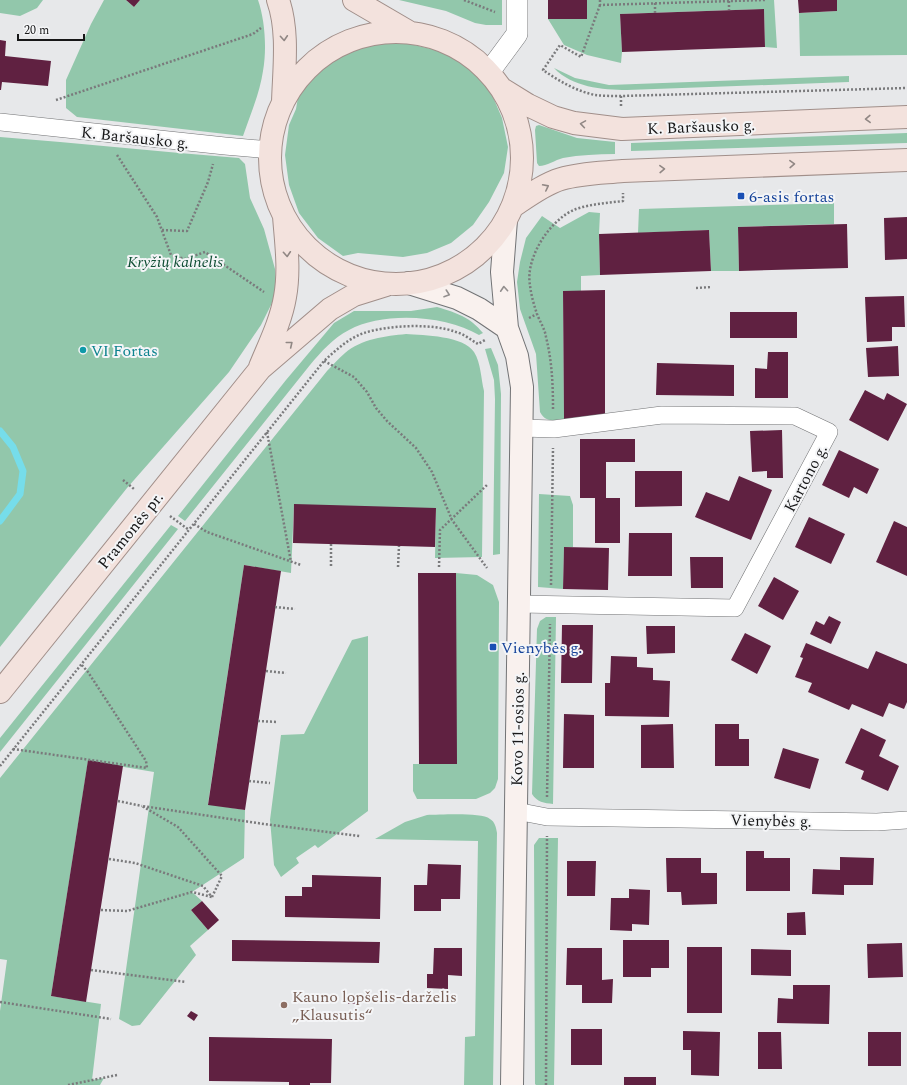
<svg xmlns="http://www.w3.org/2000/svg" width="907" height="1085" font-family="Spectral,serif">
  <rect width="100%" height="100%" fill="#e7e8ea"/>
  <!-- green -->
  <path fill="#92c7ab" d="M0,0H43L37,8L20,16L0,13Z
    M104,0H126L134,7L140,0H258C265,20 267,49 263,71C260,92 250,116 243,136L77,117L66,108V80L91,24Z
    M399,0H502V25H486L475,23L446,11Z
    M587,0H774L777,48L765,47L764,9L620,14L622,52L621,63L587,55L564,45L548,19H587Z
    M837,0H907V55L800,56L799,13L837,11Z
    M380,43L410,44L440,51L468,67L490,90L502,118L508,147L504,173L489,202L473,225L451,243L427,253L403,257L358,253L343,256L318,238L299,213L289,185L285,155L289,125L296,109L301,80L320,61L349,47Z
    M554,68L575,78L609,85L849,76V82L627,90C602,90 572,87 554,68Z
    M539,125L577,138L615,142V154C597,154 580,155 563,158C555,160 547,166 539,166L537,163L535,130L536,126Z
    M907,133V143L631,151V143Z
    M0,137C80,143 160,152 239,158L245,164L250,198L264,229L275,269L276,281L274,299L261,325L229,372L127,488L0,647Z
    M834,203V224L738,227L739,271H711L709,230L638,233L639,209Z
    M589,212L600,213L599,234L600,275L581,276V291H563L564,419C553,420 546,423 540,412L536,354L520,309L517,282L520,262L526,238L542,216L560,228Z
    M437,307C457,313 470,317 483,333L479,335C446,315 383,311 349,330C333,338 321,352 310,365L185,521L178,516L286,380L334,323L354,311H411Z
    M406,334C424,335 464,336 474,352C481,363 481,379 484,391L482,557L435,558L436,509L294,505L291,573L244,565L208,804L245,810L244,858L192,892L202,901L191,910L208,930L190,946L196,955L140,1025L132,1026L119,1019L154,772L88,761L51,996L101,1004L92,1080L104,1078L100,1085H0V1011L7,960L0,959V778L327,371C333,365 338,359 345,353C361,339 386,336 406,334Z
    M491,348L498,365L501,394L500,554L493,555L495,399L494,380L485,349Z
    M539,494L570,496L573,505V547H564L563,589L538,587Z
    M171,525L178,529L0,752V738Z
    M456,573L477,575L493,585L499,602L498,779L495,788L490,793L476,799H417L413,791V764H456Z
    M546,617H556L553,804C544,803 537,802 532,794L537,629L540,621Z
    M368,636V811L318,848L315,845L296,858L299,863L281,877L274,865L270,820L281,735L304,734L352,640Z
    M427,815C440,815 481,812 490,819C495,822 496,827 497,833L493,1085H464L465,1037L475,1036L478,841L375,839L405,822Z
    M539,838H558L554,1085H536L535,1084L534,845Z"/>
  <g fill="none" stroke-linecap="round" stroke-linejoin="round">
    <!-- stream -->
    <path stroke="#76ddea" stroke-width="7" d="M0,431L13,447L23,471L20,494L0,521"/>
  </g>
  <!-- building -->
  <path fill="#602141" d="M126,0H140L134,7Z
    M548,0H587V19H548Z
    M798,0H837V11L799,13Z
    M764,9L765,47L622,52L620,14Z
    M0,40L6,41L5,56L51,61L48,86L2,82L1,90H0Z
    M907,217V259L885,260L884,218Z
    M847,224L848,268L739,271L738,227Z
    M709,230L711,271L600,275L599,234Z
    M605,290V419H564L563,291Z
    M904,296L905,327H892V341L867,342L865,297Z
    M730,312H797V338H730Z
    M898,346L899,376L868,377L866,348Z
    M768,352H788V398H755V368L767,369Z
    M657,363L734,365V396L656,395Z
    M865,390L884,400L887,393L907,404L888,441L849,420Z
    M782,430L783,478H767V471L752,472L750,431Z
    M580,439H635V462H606V498H620V543H595V498H580Z
    M839,450L879,469L867,494L854,487L849,498L822,485Z
    M635,471H682V506L635,507Z
    M739,476L772,490L751,540L695,517L706,492L729,501Z
    M294,504L436,508L435,547L293,543Z
    M809,517L845,534L831,564L795,547Z
    M894,521L907,527V576L876,562Z
    M629,533H672V576H628Z
    M564,547L609,548L608,590L563,589Z
    M690,557H723V588H691Z
    M244,565L281,571L245,810L208,805Z
    M418,573H456L457,764H419Z
    M774,577L799,591L783,620L758,606Z
    M829,616L841,622L831,644L810,634L816,621L824,625Z
    M562,625H593L592,683H561Z
    M646,626H675V653L647,654Z
    M745,633L771,646L757,674L731,660Z
    M806,643L868,669L876,651L907,664V702L904,709L889,703L883,717L852,704L849,710L808,692L812,683L795,677L803,658L800,657Z
    M611,656L637,657V667L653,668V680L670,681L669,717L605,716V683H610Z
    M564,714L594,715V768H563Z
    M673,724L674,768H641V725Z
    M715,724H739V739H749V766H715Z
    M861,728L886,740L879,756L899,766L888,791L861,779L864,771L845,763Z
    M783,748L819,759L810,789L774,778Z
    M88,760L123,766L86,1002L51,996Z
    M746,851H764V858H790V891H746Z
    M840,857L874,858L873,885H844V895L812,894L813,869L840,870Z
    M666,858H701V873H717V904L682,905L681,892H667Z
    M567,861H596L595,896H567Z
    M428,864L461,865L460,899H441V911H414V885H427Z
    M312,875L381,877L380,919L285,917V896H302V887H312Z
    M629,889L650,890L649,925L632,924V931L610,930L611,898H629Z
    M202,901L219,920L208,930L191,910Z
    M805,912L806,935H787V913Z
    M232,940L380,942L379,963L232,961Z
    M623,940H669V968H651V977H623Z
    M902,943L903,977L868,978L867,944Z
    M687,947H722V1013H687Z
    M434,948H462V976L448,975V989L427,988V974H433Z
    M567,948H602V980L613,979L612,1003H582V985H566Z
    M751,949L791,950V976L751,975Z
    M793,985H830L829,1024L777,1023L778,998L793,999Z
    M348,994H359V1004H348Z
    M191,1011L198,1015L194,1021L187,1016Z
    M571,1029H602V1065H571Z
    M683,1031L720,1032L719,1076L691,1075V1050H683Z
    M758,1032H781L782,1069H758Z
    M868,1032H901V1066H868Z
    M209,1037L332,1039L331,1083H310V1085H289V1082L209,1081Z
    M624,1077H656V1085H624Z"/>
  <g fill="none" stroke-linecap="round" stroke-linejoin="round">
    <defs>
      <path id="minor" d="M0,122L225,146L270,150
        M519,604L735,608L829,432L795,416L662,415L554,429L522,428
        M516,811L547,817L877,822L907,820"/>
      <path id="tertiary" d="M489,72L517,34V0"/>
      <path id="secondary" d="M506,220L502,272L507,328L517,356L522,387L512,1085
        M409,283L457,298L479,309L507,328"/>
      <path id="primary" d="M278,0C289,31 284,69 283,102
        M354,0L409,32
        M270 158a126 126 0 1 1 252 0a126 126 0 1 1-252 0Z
        M502,89L528,105L553,117L574,123L622,129L907,117
        M512,207C527,197 544,184 561,179C581,173 602,173 623,171L907,160
        M260,367C269,345 281,321 285,297C290,270 286,243 284,216
        M0,692L260,369L330,309L354,295L386,285"/>
    </defs>
    <!-- minor casing -->
    <use href="#minor" stroke="#727375" stroke-width="18"/>
    <!-- tertiary casing -->
    <use href="#tertiary" stroke="#727375" stroke-width="22"/>
    <!-- secondary casing -->
    <use href="#secondary" stroke="#727375" stroke-width="24"/>
    <!-- primary casing -->
    <use href="#primary" stroke="#a18f8a" stroke-width="24"/>
    <!-- path -->
    <path stroke="#7a7a7c" stroke-width="2.5" stroke-dasharray="2 2" stroke-linecap="butt" d="M464,0L495,12
      M600,0V5L765,0
      M729,1V10
      M655,3V13
      M600,5L581,57L560,45L543,70C559,81 576,91 595,95C603,96 612,96 621,96L907,88
      M621,96V108
      M56,100L253,34L261,28
      M117,155L157,217L171,255L185,259L205,252L264,292
      M162,230L187,231L208,182L213,164
      M696,288L712,287
      M529,318L537,314
      M324,361L354,377L367,392L376,408L387,421L416,448L432,472L452,520L487,568
      M553,409C553,385 552,361 546,337C545,329 540,322 537,314C534,305 531,295 530,285C525,258 550,219 576,209C591,204 607,203 623,201V193
      M267,432L291,562
      M123,480L134,489
      M170,516L189,530
      M194,524L207,532L301,565
      M331,566V544
      M398,567L399,546
      M439,567L440,530L488,484
      M551,585L553,448
      M275,607L295,609
      M266,671L286,673
      M258,721L278,722
      M13,749L147,768L146,761L88,672L81,664
      M0,766L324,361C336,350 349,338 364,333C389,325 432,323 456,332C464,334 471,340 478,344L485,340
      M249,781L270,783
      M547,797L550,624
      M118,801L142,806
      M109,859L135,863L203,886L211,896
      M212,897L222,876L178,827L142,806L264,824L360,836
      M101,910L127,911L192,892L212,897
      M91,970L186,982
      M0,1002L111,1019
      M68,1085L117,1075
      M546,1085L547,836"/>
    <!-- minor -->
    <use href="#minor" stroke="#fff" stroke-width="17"/>
    <!-- tertiary -->
    <use href="#tertiary" stroke="#fff" stroke-width="21"/>
    <!-- secondary -->
    <use href="#secondary" stroke="#f9f1ee" stroke-width="22"/>
    <!-- primary -->
    <use href="#primary" stroke="#f3e2dd" stroke-width="22"/>
  </g>
  <!-- one-way arrows -->
  <defs><path id="oneway-chevron" d="M-2-3.5L2.5 0L-2 3.5" fill="none" stroke-width="1.6" stroke-linecap="round" stroke-linejoin="round"/></defs>
  <g stroke="#908784">
    <use href="#oneway-chevron" transform="translate(284 38) rotate(86)"/>
    <use href="#oneway-chevron" transform="translate(868 119) rotate(178)"/>
    <use href="#oneway-chevron" transform="translate(583 124) rotate(-171)"/>
    <use href="#oneway-chevron" transform="translate(792 164) rotate(-2)"/>
    <use href="#oneway-chevron" transform="translate(662 169) rotate(-2)"/>
    <use href="#oneway-chevron" transform="translate(546 187) rotate(-27)"/>
    <use href="#oneway-chevron" transform="translate(287 254) rotate(86)"/>
    <use href="#oneway-chevron" transform="translate(290 344) rotate(-39)"/>
  </g>
  <g stroke="#938f8e">
    <use href="#oneway-chevron" transform="translate(504 289) rotate(-94)"/>
    <use href="#oneway-chevron" transform="translate(447 294) rotate(19)"/>
  </g>
  <!-- markers -->
  <g fill="#1a4fb4" stroke="#f4f5f7" stroke-width="1.5">
    <rect x="737" y="192" width="8" height="8" rx="2"/>
    <rect x="489" y="643" width="8" height="8" rx="2"/>
  </g>
  <circle fill="#0f9aa8" stroke="#f4f5f7" stroke-width="1.5" cx="83" cy="350" r="4"/>
  <circle fill="#8d6e63" stroke="#f4f5f7" stroke-width="1.5" cx="284" cy="1005" r="4"/>
  <g text-anchor="middle" stroke-width="4" stroke-linejoin="round" paint-order="stroke">
    <!-- street labels -->
    <g font-size="16" fill="#171718" stroke="#f4f5f7">
      <text transform="translate(701 126) rotate(-2)" y="6">K. Baršausko g.</text>
      <text transform="translate(135 137) rotate(6)" y="6">K. Baršausko g.</text>
      <text transform="translate(805 478) rotate(-62)" y="6">Kartono g.</text>
      <text transform="translate(130 530) rotate(-51)" y="6">Pramonės pr.</text>
      <text transform="translate(517 729) rotate(-89)" y="6">Kovo 11-osios g.</text>
      <text transform="translate(771 820) rotate(1)" y="6">Vienybės g.</text>
    </g>
    <!-- transit labels -->
    <g font-size="16" fill="#164399" stroke="#f4f5f7" text-anchor="start">
      <text x="749" y="202">6-asis fortas</text>
      <text x="501" y="653">Vienybės g.</text>
    </g>
    <!-- park labels -->
    <g font-size="16" font-style="italic" fill="#0f4e34" stroke="#f4f5f7">
      <text x="175" y="267">Kryžių kalnelis</text>
    </g>
    <!-- culture labels -->
    <g font-size="16" fill="#0d838f" stroke="#f4f5f7" text-anchor="start">
      <text x="91" y="356">VI Fortas</text>
    </g>
    <!-- education labels -->
    <g font-size="16" fill="#785e54" stroke="#f4f5f7" text-anchor="start">
      <text x="292" y="1002">Kauno lopšelis-darželis<tspan x="292" dy="18">„Klausutis“</tspan></text>
    </g>
  </g>
  <!-- scale -->
  <path d="M18 34v6h66v-6" fill="none" stroke="#171718" stroke-width="2"/>
  <text x="24" y="34" font-size="12" fill="#171718" stroke="#f4f5f7" stroke-width="3" paint-order="stroke">20 m</text>
</svg>
